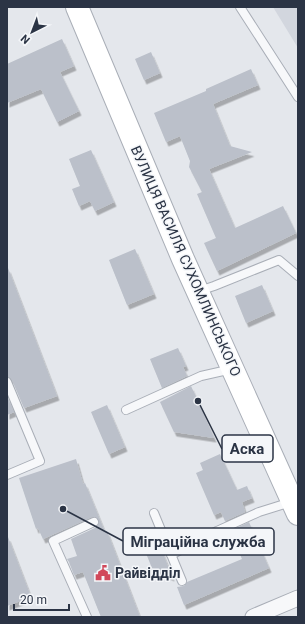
<svg xmlns="http://www.w3.org/2000/svg" width="305" height="624" font-family="Roboto,sans-serif">
  <defs>
    <filter id="shadow"><feDropShadow dx="2.5" dy="4.5" stdDeviation="0" flood-color="#0004"/></filter>
  </defs>
  <rect width="100%" height="100%" fill="#e4e7ec"/>
  <!-- built -->
  <path fill="#d2d6de" d="M273,7H298V48Z"/>
  <!-- building -->
  <path fill="#bbc0ca" filter="url(#shadow)" d="M62,39L74,66L60,72L79,111L57,122L41,89L7,103V64Z
    M151,52L160,73L144,80L135,59Z
    M251,69L258,85L213,104L230,146L252,152L209,169L235,228L283,206L296,233L217,271L204,243L216,238L197,194L202,192L189,167L190,161L180,136L166,142L154,113L206,91V89Z
    M91,150L114,202L95,211L90,201L79,206L72,189L80,186L69,159Z
    M135,249L154,294L127,305L109,260Z
    M8,268L57,396L24,408L12,380L7,377V269Z
    M262,285L273,311L246,323L235,296Z
    M178,348L186,366L183,367L187,376L162,388L150,359Z
    M191,386L198,401L214,438L174,432L160,402Z
    M7,396L14,412L7,415Z
    M107,405L125,447L109,454L91,412Z
    M220,454L237,490L247,486L252,498L242,502L245,512L225,521L221,512L214,515L196,473L203,470L200,463Z
    M76,459L83,484L85,483L105,532L107,531L140,617H101L83,572L74,575L69,562L67,559L77,556L71,539L97,527L99,522L97,518L92,517L43,539L38,528L36,529L19,478Z
    M249,522L269,568L184,605L177,587L184,586L187,582L242,559L230,531Z
    M154,530L172,577L152,568L139,536Z
    M7,537H8L31,597L7,606Z"/>
  <g fill="none" stroke-linecap="round" stroke-linejoin="round">
    <defs>
      <path id="service" d="M240,7L298,97
        M199,291L214,286L279,260L298,276
        M7,382L40,461L7,475
        M126,410L201,376L232,369
        M154,513L182,581
        M171,555L217,531L259,512L291,502
        M87,617L53,541L94,522"/>
      <path id="minor" d="M253,617L298,598"/>
      <path id="secondary" d="M77,7L183,259L298,514"/>
    </defs>
    <!-- service casing -->
    <use href="#service" stroke="#a9aeb7" stroke-width="10"/>
    <!-- minor casing -->
    <use href="#minor" stroke="#a9aeb7" stroke-width="17"/>
    <!-- secondary casing -->
    <use href="#secondary" stroke="#a9aeb7" stroke-width="24"/>
    <!-- service -->
    <use href="#service" stroke="#f7f8fa" stroke-width="8"/>
    <!-- minor -->
    <use href="#minor" stroke="#f7f8fa" stroke-width="15"/>
    <!-- secondary -->
    <use href="#secondary" stroke="#fff" stroke-width="22"/>
  </g>
  <!-- icons -->
  <defs>
    <symbol id="civic-bare" viewBox="-9 -9 18 18"><path d="M-.6-6.5H3V-4.5H.6V-3L4-1V1h2V6H-6V1h2V-1L-.6-3ZM-1.2 2.5V6h2.4V2.5Z" fill="#d1495b" stroke="#f4f6f9" stroke-width="2.5" paint-order="stroke"/></symbol>
  </defs>
  <g fill-rule="evenodd">
    <use href="#civic-bare" x="92" y="562" width="22" height="22"/>
  </g>
  <g text-anchor="middle" stroke-width="3" stroke-linejoin="round" paint-order="stroke">
    <!-- street labels -->
    <g font-size="14" fill="#2b3445" stroke="#f4f6f9">
      <text transform="translate(186 261) rotate(66)" y="5">ВУЛИЦЯ ВАСИЛЯ СУХОМЛИНСЬКОГО</text>
    </g>
    <!-- poi labels -->
    <g font-size="14" font-weight="bold" fill="#2b3445" stroke="#f4f6f9" text-anchor="start">
      <text x="115" y="578">Райвідділ</text>
    </g>
  </g>
  <!-- callouts -->
  <path fill="none" stroke="#2b3445" stroke-width="1.5" d="M198 401L222 449M63 509L123 541"/>
  <g fill="#2b3445" stroke="#f4f6f9" stroke-width="1.5">
    <circle cx="198" cy="401" r="4"/>
    <circle cx="63" cy="509" r="4"/>
  </g>
  <g fill="#f4f6f9" stroke="#2b3445" stroke-width="1.5">
    <rect x="222" y="435" width="51" height="27" rx="4"/>
    <rect x="123" y="528" width="151" height="27" rx="4"/>
  </g>
  <g font-size="15" text-anchor="middle" font-weight="bold" fill="#2b3445">
    <text x="247" y="454">Аска</text>
    <text x="198" y="547">Міграційна служба</text>
  </g>
  <!-- border -->
  <rect width="305" height="624" fill="none" stroke="#2b3445" stroke-width="16"/>
  <!-- north arrow -->
  <g transform="translate(32 32) rotate(222)" stroke="#f4f6f9" stroke-width="3" paint-order="stroke">
  <path d="M0-3L7 15L0 10L-7 15Z" fill="#2b3445"/>
  <text y="-6" font-size="11" font-weight="bold" text-anchor="middle" fill="#2b3445">N</text>
  </g>
  <!-- scale -->
  <path d="M14 604v6h55v-6" fill="none" stroke="#2b3445" stroke-width="2"/>
  <text x="20" y="604" font-size="12" fill="#2b3445" stroke="#f4f6f9" stroke-width="3" paint-order="stroke">20 m</text>
</svg>
